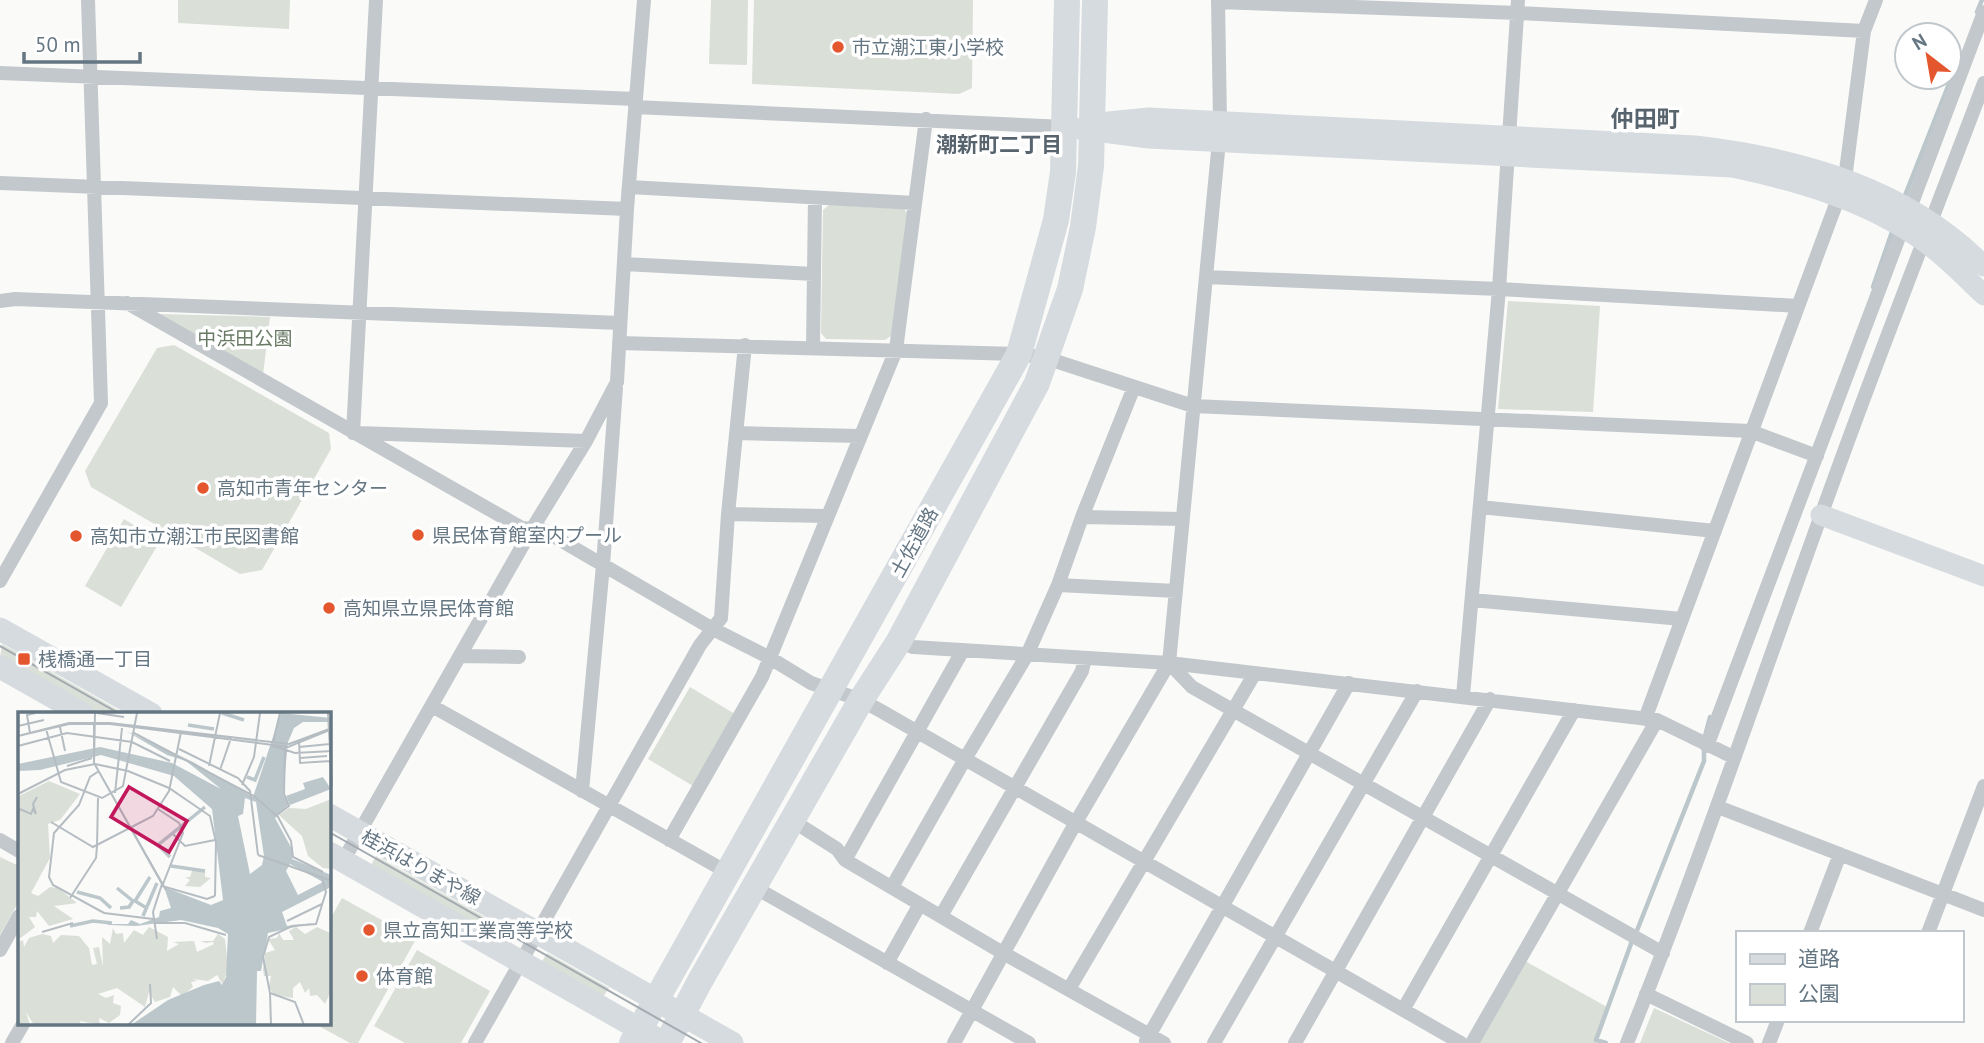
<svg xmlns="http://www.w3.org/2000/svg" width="1984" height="1043" font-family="'PT Sans','Noto Sans JP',sans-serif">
  <rect width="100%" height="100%" fill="#fafaf8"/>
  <!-- green -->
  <path fill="#dadfd7" d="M178,0H290L289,29L178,23Z
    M711,0H748L747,65L709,64Z
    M754,0H973L972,88L959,94L752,84Z
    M829,205L904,209L908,214L891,336L885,340L826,339L821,333L823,210Z
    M1508,301L1600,306L1593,412L1498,409Z
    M160,314L270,317L263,375Z
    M174,345L329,433L331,449L262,570L240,574L91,487L85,471L157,348Z
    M124,519L160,541L121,607L85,586Z
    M2,644L125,714H99L0,658Z
    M690,687L735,714L693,786L648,759Z
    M376,856L516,935L510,946L370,867Z
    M0,857L19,866V901L0,935Z
    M342,898L416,939L358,1043H350L315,1024H329V921Z
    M417,950L490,991L461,1043H405L374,1026Z
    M547,953L609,988L601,1000L540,965Z
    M1525,961L1607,1007L1596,1043H1479Z
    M1654,1008L1729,1043H1640Z"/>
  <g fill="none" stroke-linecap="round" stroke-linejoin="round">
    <!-- stream -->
    <path stroke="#bbc7cb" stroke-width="4.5" d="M1977,12L1982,0
      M1904,198L1956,66
      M1873,287L1893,229
      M1705,736L1710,717
      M1636,933L1704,761V748
      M1606,1043L1596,1040L1632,941"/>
    <!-- street -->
    <path stroke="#c3c8cc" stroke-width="14" d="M1218,0L1220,121
      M1218,2L1518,13L1864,31
      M0,73L636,99
      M635,107L1065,127
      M1845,179L1864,31L1876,0
      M0,183L627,209
      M629,187L915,203
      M624,264L814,274
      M1206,277L1499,289L1798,306
      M0,301L15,299L620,323
      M127,303L522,528L543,530L713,629L770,658L811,683L861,700L881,711L1461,1043
      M619,343L1019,354L1046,358L1193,406L1750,431L1817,456
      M813,348L815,198
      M353,433L376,0
      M358,433L586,441
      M736,433L860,436
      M1480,507L1715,531
      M728,514L826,516
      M1082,517L1182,519
      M0,581L101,403L88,0
      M1058,585L1176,591
      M1472,600L1682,619
      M899,641L913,647L1169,663L1657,720L1733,757
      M460,656L519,657
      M1169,663L1192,687L1663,953
      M1463,696L1499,289L1518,0
      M432,706L727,872
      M1645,719L1839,196
      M1707,746L1984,12
      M582,791L603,565L616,388
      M1718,807L1984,910
      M793,821L837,849L845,860L1003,953L1164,1043
      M0,840L19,851
      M669,840L762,677L896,350L926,119
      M845,860L963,650
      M343,861L532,529L586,441L617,382L627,209L644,0
      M754,887L1029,1043
      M892,887L965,759L1027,655L1058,585L1082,517L1134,387
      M941,916L1082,671L1085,658
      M1810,933L1840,854
      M1928,933L1984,786
      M0,950L19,916
      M887,963L920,904
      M1069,989L1255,673
      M1646,994L1747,1043
      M1403,1010L1574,710
      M1146,1041L1349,683
      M12,1043L23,1024
      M475,1043L700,645L721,618L728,514L745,345
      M954,1043L1076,822L1169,663L1219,141
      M1214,1043L1417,691
      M1295,1043L1490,699
      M1472,1043L1657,720
      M1627,1043C1704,852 1769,657 1840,463C1886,336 1936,210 1984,83
      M1769,1043L1778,1020"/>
    <!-- secondary -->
    <path stroke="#d6dbdf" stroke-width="21" d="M1098,123L1149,118L1695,146C1799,158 1908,188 1984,266
      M1065,127L1149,138L1732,167C1799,181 1868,201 1925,242C1946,257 1965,277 1984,295
      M1821,515L1984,576"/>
    <!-- primary -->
    <path stroke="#d6dbdf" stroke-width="23" d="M0,629L151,714
      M0,667L83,714
      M329,815L732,1043
      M329,853L664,1043"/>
    <!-- highway -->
    <path stroke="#d6dbdf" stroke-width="26" d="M632,1043L1019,354L1056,220L1063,172L1067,0
      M667,1043L700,981L861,700L899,641L1037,383L1070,289L1083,227L1091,166L1095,0"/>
    <!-- tram -->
    <path stroke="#a2aab0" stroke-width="2" d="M0,646L120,714
      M329,832L701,1043"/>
  </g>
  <!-- markers -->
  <g fill="#e4572e" stroke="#fff" stroke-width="2.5">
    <circle cx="838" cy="47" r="7"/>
    <circle cx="203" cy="488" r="7"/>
    <circle cx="418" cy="535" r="7"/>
    <circle cx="76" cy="536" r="7"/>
    <circle cx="329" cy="608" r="7"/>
    <rect x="17" y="652" width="14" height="14" rx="3.5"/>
    <circle cx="369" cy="930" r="7"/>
    <circle cx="362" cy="976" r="7"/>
  </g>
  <g text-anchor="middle" stroke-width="7" stroke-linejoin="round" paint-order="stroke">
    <!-- poi labels -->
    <g font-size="19" fill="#657683" stroke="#fff" text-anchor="start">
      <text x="852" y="54">市立潮江東小学校</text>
      <text x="217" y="495">高知市青年センター</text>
      <text x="432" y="542">県民体育館室内プール</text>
      <text x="90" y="543">高知市立潮江市民図書館</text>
      <text x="343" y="615">高知県立県民体育館</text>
      <text x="38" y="666">桟橋通一丁目</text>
      <text x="383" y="937">県立高知工業高等学校</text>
      <text x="376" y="983">体育館</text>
    </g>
    <!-- park labels -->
    <g font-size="19" fill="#687a64" stroke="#fff">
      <text x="245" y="345">中浜田公園</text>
    </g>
    <!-- street labels -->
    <g font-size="19" fill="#657683" stroke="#fff">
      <text transform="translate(914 542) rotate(-61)" y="7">土佐道路</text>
      <text transform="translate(421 867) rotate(29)" y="7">桂浜はりまや線</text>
    </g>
    <!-- neighbourhood labels -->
    <g font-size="21" font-weight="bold" fill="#57646e" stroke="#fff">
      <text x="999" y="152">潮新町二丁目</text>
    </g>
    <!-- quarter labels -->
    <g font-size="23" font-weight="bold" fill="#57646e" stroke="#fff">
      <text x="1645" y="127">仲田町</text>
    </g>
  </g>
  <!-- overview -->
  <g transform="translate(18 712)">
    <rect width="313" height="313" fill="#fafaf8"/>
    <path d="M31,69L62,82L42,108L30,112L32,146L13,181L20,184L32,175L40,176L59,191L36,194L55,207L31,214L19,199L18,205H11L17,215L0,228L1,84ZM313,87V157L305,156L290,144L284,124L261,103L271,96L288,97ZM175,156L187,159V165L193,166L182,175L167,174L172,168L167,165H172ZM313,213V279L307,292L299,283L292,284L291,276L287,281L282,270L275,276V286L256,283L251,275L253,264H246L245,257L247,241L257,238L250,227L259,226L261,221L265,228H276L271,219L278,215L287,222L299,215L312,221ZM131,215L150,225L149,239L161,232L155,230L176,229L179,240L196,232L195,230L188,231L182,229H195L200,222L207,227L210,254L205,273L199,263L190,269L175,267L179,269L173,270L175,275L164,284L155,275L152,285L137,290L131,280L127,295L99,276L80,282L88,286L96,283L95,291L103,294L102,303L91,311L81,306L82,313L62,309L63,313H16L8,300L12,313H0V230L5,228L6,235L11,226L24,222L33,224L35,231L43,223L61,224L71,236L74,253L79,252L75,236L81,235L85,255L84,225L92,232L95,216L98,222L105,221L106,231L116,218L125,223Z" fill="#dadfd7"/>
    <path d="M263,1L313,6V10H285L276,16L270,30L265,82L270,93L257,106L274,137V147L313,163V175L264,200L269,214L296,211L250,221L243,259H239L238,313H113L150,288L186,273L201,269L204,273L208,265L210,222L200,216L163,208L118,214L91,213L89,212H110L113,208L122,212L141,205L142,199L153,196L146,175L193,193L205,188L194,97L156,64L83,43L22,58L0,59V52L82,35L154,51L203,77L168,49L149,43L108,19L175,50L235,85ZM227,86L238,90L246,144L244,153L232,162L220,104L225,102ZM272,152L305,170L280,183L268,159ZM305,65L313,77L272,93L268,84L287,77L285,71Z" fill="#bbc7cb" fill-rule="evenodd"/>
    <path fill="none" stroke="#bbc7cb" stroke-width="3.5" d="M204,1L226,8M170,13L196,17M229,65L237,68L246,45M152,145L140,133L187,95M153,154L187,159M99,176L115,189L111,195L102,196M59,180L82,186L93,196M127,195L117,189L132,165M125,204L139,171M52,214L75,209L94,211"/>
    <path fill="none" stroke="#b5bdc2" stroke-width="2" d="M77,1L76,51L148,178M79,1L106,5M310,1L314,74M76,13V51L144,172L135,200L139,227M0,14L26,8M42,15L47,39M28,17L43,70L84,86L105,74L119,1M12,21L9,3L17,1M116,21L236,84L260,105L273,129L275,145L305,160M0,24L51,11H92L271,32L314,16M0,24L51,12H92L270,35L314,17M281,29L282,51L312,49M255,30L262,1M252,33L277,41L314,39M0,34L49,21L114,30L152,49M281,35L312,32M161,37L220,66L232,79L240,143M282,46L309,44M77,52L110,59L151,76L192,104L198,130L197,184M49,54L74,46M191,54L202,1M202,58L213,26M81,59L72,65L61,93L36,121L31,165L35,173L86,201L135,207M224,73L236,45L242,1M97,81L104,16M0,82L47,58L77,52M140,97L161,111L165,121L145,172M0,101L2,97L13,102L15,97L18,102L15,92L19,85M259,103L271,94L266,82L267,35M33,110L75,135L135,104L151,79L163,20M155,122L167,134L197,128M79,134L80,86M240,143L314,169M144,174L189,187L197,184M52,186L78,146L79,134M269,209L304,192M137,211H167L208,223M24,220L55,211M252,281L253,313M110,313L133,291L132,272M286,313L277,290L252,281L245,245L251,225L274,214L298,212L308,180L303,164"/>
    <path fill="#c2185b" fill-opacity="0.15" stroke="#c2185b" stroke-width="3.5" d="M111,75L169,109L151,140L93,105Z"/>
    <rect width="313" height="313" fill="none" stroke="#657683" stroke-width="3.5"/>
  </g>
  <!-- legend -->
  <rect x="1736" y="931" width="228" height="91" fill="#ffffff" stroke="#c1c8cd" stroke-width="2"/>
  <rect x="1750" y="954" width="35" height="10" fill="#d6dbdf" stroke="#c1c8cd" stroke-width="2"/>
  <text x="1798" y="966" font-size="21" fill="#657683">道路</text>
  <rect x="1750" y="984" width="35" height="21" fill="#dadfd7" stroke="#c1c8cd" stroke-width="2"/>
  <text x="1798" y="1001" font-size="21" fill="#657683">公園</text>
  <!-- north arrow -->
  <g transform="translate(1928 56) rotate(329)"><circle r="33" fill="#ffffff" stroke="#c1c8cd" stroke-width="2"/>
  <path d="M0-5L12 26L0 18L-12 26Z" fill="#e4572e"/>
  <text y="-10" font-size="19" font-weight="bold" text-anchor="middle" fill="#657683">N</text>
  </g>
  <!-- scale -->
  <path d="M24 52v10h116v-10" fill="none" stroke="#657683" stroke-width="3.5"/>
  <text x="35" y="52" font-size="21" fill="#657683" stroke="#ffffff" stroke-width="5" paint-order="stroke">50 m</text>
</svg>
